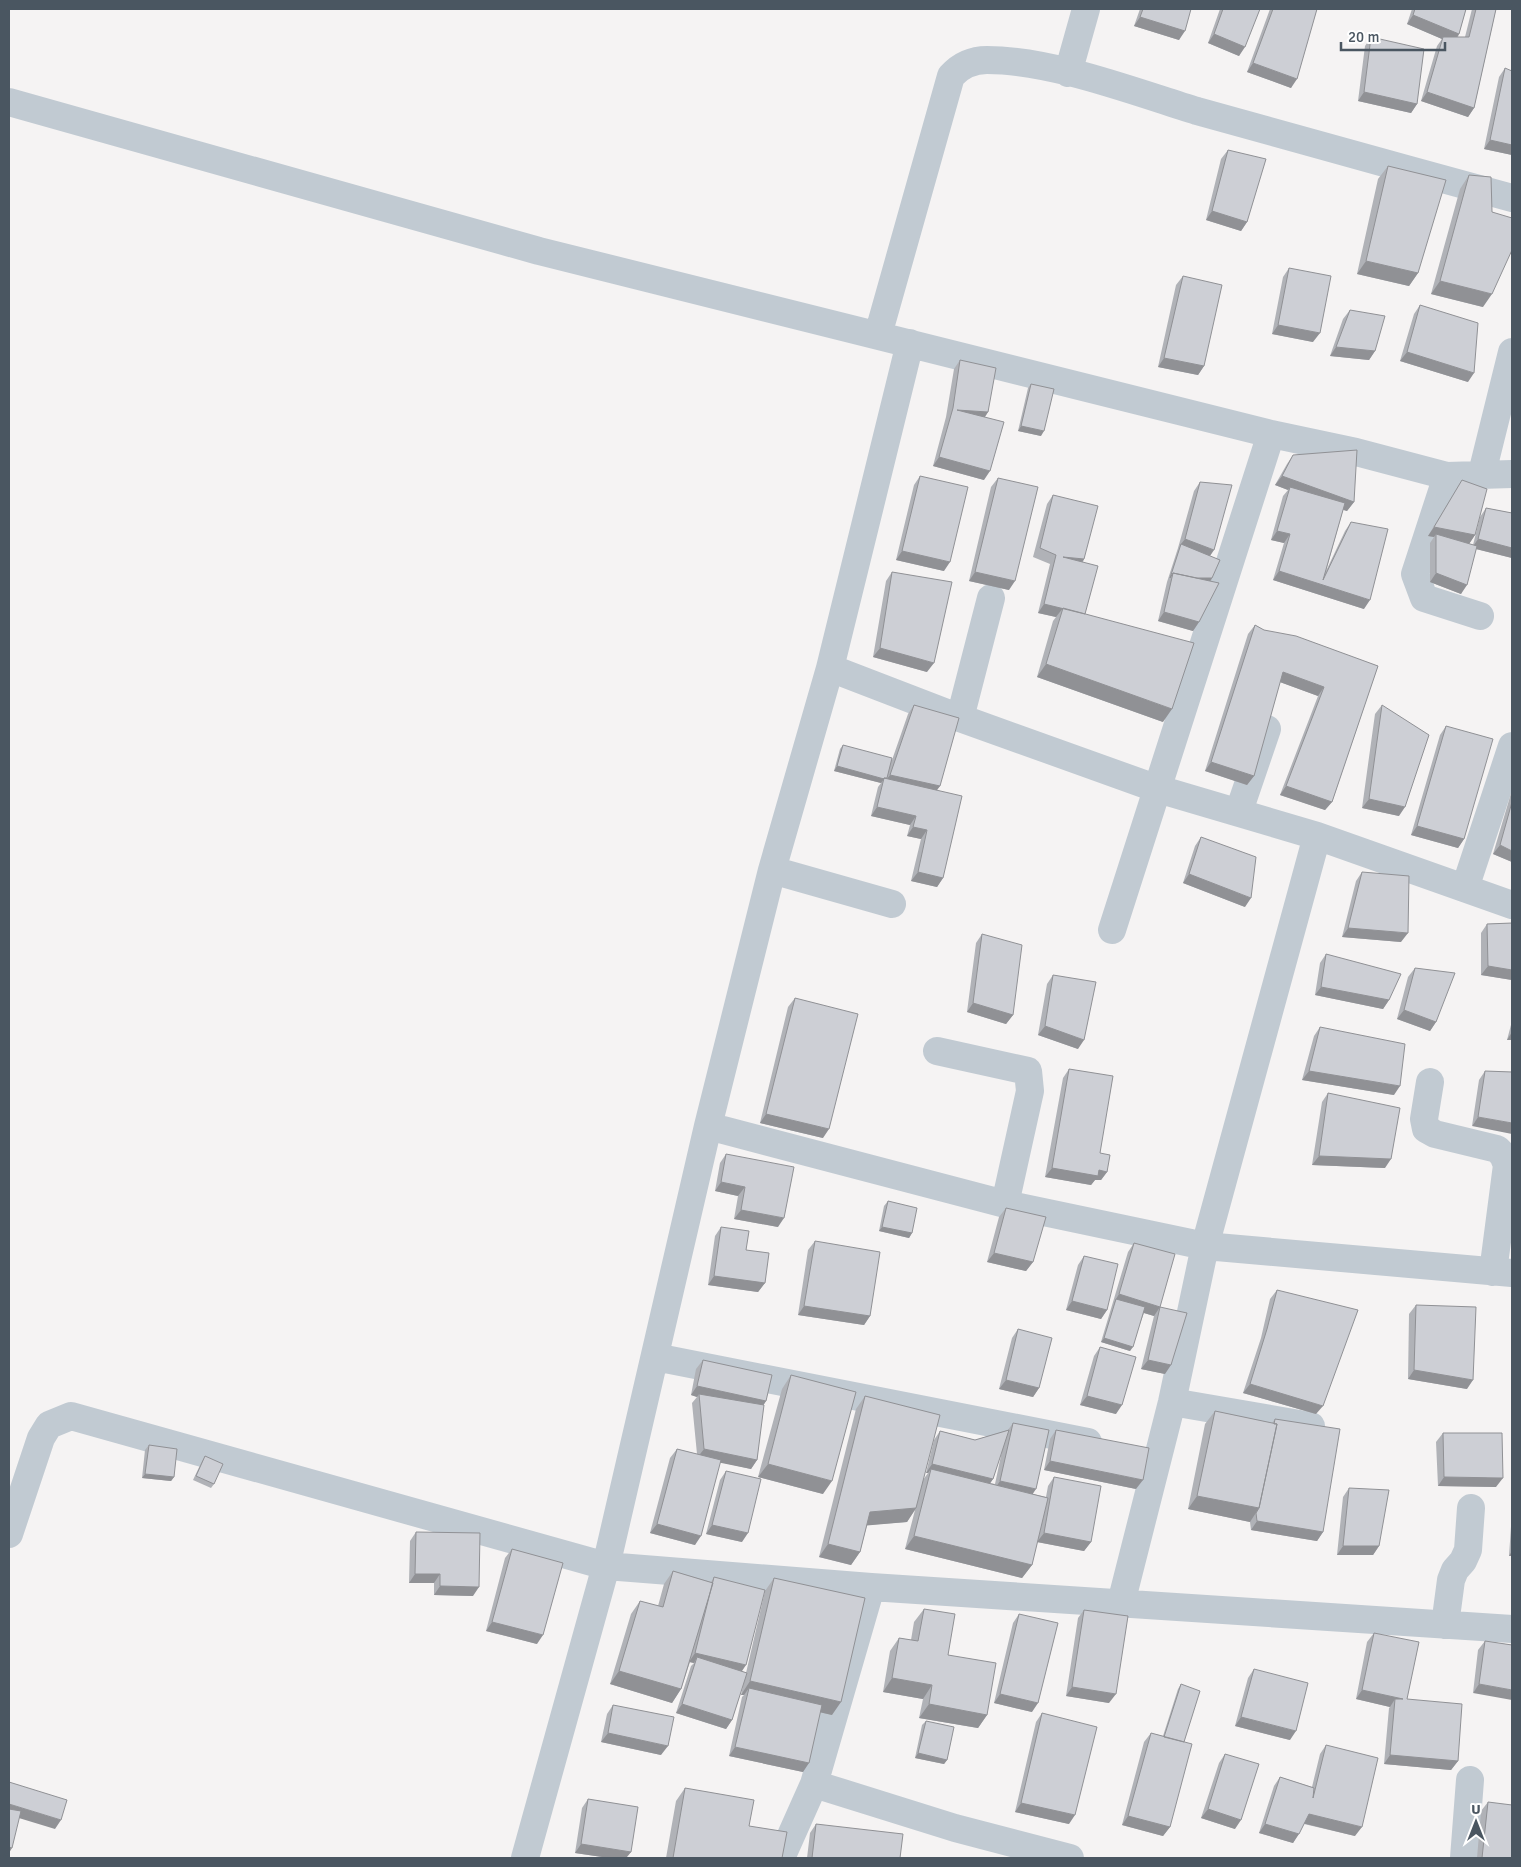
<svg xmlns="http://www.w3.org/2000/svg" width="1521" height="1867" font-family="Signika,sans-serif">
  <rect width="100%" height="100%" fill="#f5f3f3"/>
  <g fill="none" stroke-linecap="round" stroke-linejoin="round">
    <!-- minor -->
    <path stroke="#c1cad2" stroke-width="28" d="M1068,73L1086,9
      M9,102L539,251L1271,434L1356,452L1447,476L1512,474
      M878,335L951,76C961,65 972,60 987,60C1052,60 1135,92 1197,111C1302,141 1407,169 1512,198
      M910,343L830,668L960,718L1158,789L1317,836L1512,905
      M1482,473L1512,352
      M1447,476L1415,574L1424,598L1480,616
      M960,718L991,598
      M1239,811L1267,729
      M772,870L892,904
      M1465,888L1512,746
      M1112,930L1271,434
      M937,1051L1028,1071L1030,1091L1005,1204
      M1430,1082L1424,1119L1426,1129L1435,1134L1497,1149L1503,1155L1507,1165L1493,1272
      M708,1126L1005,1204L1205,1246L1512,1273
      M655,1357L1088,1442
      M1172,1402L1311,1426
      M9,1534L41,1438L49,1425L71,1416L606,1566L871,1587L1512,1629
      M1121,1603L1172,1402L1205,1246L1317,836
      M1445,1625L1451,1580L1455,1570L1463,1561L1468,1550L1471,1508
      M814,1784L955,1828L1070,1858
      M525,1858L606,1566L708,1126L772,870L830,668
      M781,1858L814,1784L871,1587
      M1464,1858L1470,1780"/>
  </g>
  <!-- wall -->
  <path fill="#b0b2b7" fill-rule="evenodd" d="M1140,9H1191L1179,40L1134,26Z
    M1220,9H1260L1239,56L1208,43Z
    M1270,9H1317L1291,88L1247,72Z
    M1412,9H1466L1458,37H1465L1472,9H1496L1474,108L1468,117L1421,101L1437,46L1442,39L1407,24Z
    M1371,37L1417,104L1411,113L1358,101L1365,46Z
    M1505,68L1512,155L1484,149L1499,77Z
    M1228,150L1247,222L1241,231L1206,220L1221,159Z
    M1388,166L1418,273L1409,286L1357,274L1378,179Z
    M1469,175L1483,307L1431,294L1460,189Z
    M1289,268L1313,342L1272,334L1283,277Z
    M1183,276L1204,366L1198,375L1158,367L1176,285Z
    M1420,305L1468,382L1400,361L1414,314Z
    M1350,310L1375,351L1369,360L1330,356L1343,319Z
    M960,360L988,412L985,417L984,480L933,466L946,417L954,369Z
    M1031,384L1041,436L1018,431L1028,388Z
    M1293,455L1354,502L1347,511L1343,510L1326,571L1345,531L1351,522L1364,609L1273,580L1284,543L1271,540L1283,496L1288,490L1275,485L1287,464Z
    M920,476L944,571L896,560L914,485Z
    M998,478L1009,590L969,581L991,487Z
    M1462,480L1475,535L1469,544L1473,545L1480,517L1486,508L1512,513V558L1476,549L1461,594L1430,582V543L1434,537L1428,536Z
    M1200,482L1212,578L1211,581L1199,622L1193,631L1158,621L1167,582L1178,548L1194,491Z
    M1053,495L1084,559L1083,562L1085,614L1163,722L1037,677L1053,621L1056,617L1038,613L1050,564L1033,557L1047,504Z
    M892,572L927,672L873,657L886,581Z
    M1255,625L1264,630L1378,666L1332,802L1325,810L1280,795L1318,696L1280,682L1254,776L1247,785L1205,771L1248,634Z
    M914,705L940,786L937,790L943,878L937,887L911,881L921,839L907,836L910,825L871,816L878,787L881,783L834,771L840,749L843,745L892,760L908,714Z
    M1382,705L1399,816L1362,808L1375,714Z
    M1446,726L1464,839L1458,848L1411,835L1440,735Z
    M1512,790V862L1493,854Z
    M1201,837L1245,907L1183,883L1195,846Z
    M1362,872L1401,942L1342,937L1356,881Z
    M1512,923V980L1481,975V933L1487,924Z
    M982,934L1013,1015L1006,1024L967,1012L976,943Z
    M1326,954L1389,1000L1383,1009L1315,995L1320,963Z
    M1415,968L1436,1022L1430,1031L1397,1019L1408,977Z
    M1053,975L1078,1049L1038,1035L1047,984Z
    M795,998L823,1138L760,1123L788,1007Z
    M1512,1021V1040H1507Z
    M1320,1027L1394,1095L1302,1080L1314,1036Z
    M1069,1069L1107,1172L1101,1180H1095L1091,1185L1045,1177L1063,1078Z
    M1485,1071L1512,1072L1472,1126L1479,1080Z
    M1328,1093L1385,1168L1312,1165L1322,1102Z
    M726,1154L778,1227L734,1219L738,1196L715,1191L720,1163Z
    M888,1201L912,1233L909,1238L879,1231L884,1206Z
    M1006,1208L1033,1262L1026,1271L987,1262L999,1217Z
    M721,1227L746,1250L765,1283L758,1292L708,1285L715,1236Z
    M815,1241L870,1316L864,1325L798,1315L808,1250Z
    M1134,1243L1160,1307L1165,1374L1141,1369L1154,1316L1144,1313L1130,1351L1101,1342L1128,1252Z
    M1084,1256L1107,1310L1101,1319L1066,1310L1078,1265Z
    M1277,1290L1316,1414L1243,1393L1261,1338L1270,1299Z
    M1416,1305L1467,1389L1408,1379L1409,1314Z
    M1018,1329L1039,1388L1033,1397L999,1389L1012,1338Z
    M1100,1347L1116,1414L1080,1405L1094,1356Z
    M703,1360L766,1401L763,1406L757,1460L751,1469L720,1462L695,1545L650,1533L670,1458L677,1449L697,1454L692,1403L697,1397L691,1395L696,1369Z
    M791,1375L823,1494L758,1477L782,1389Z
    M865,1396L923,1480L928,1473H926L934,1440L940,1431L975,1440L1008,1430L1013,1423L1033,1494L1046,1497L1048,1486L1054,1477L1091,1542L1084,1551L1037,1542L1032,1565L1022,1578L905,1549L915,1510L907,1522L867,1525L860,1552L851,1565L819,1557L856,1409ZM1003,1446L995,1484L990,1483L993,1479Z
    M1215,1411L1272,1423L1275,1419L1323,1532L1317,1541L1251,1530L1250,1522L1188,1509L1205,1424Z
    M1056,1430L1136,1489L1044,1470L1050,1439Z
    M1443,1433L1496,1487L1438,1486L1436,1442Z
    M149,1445L174,1477L171,1481L142,1478L145,1450Z
    M205,1456L214,1484L211,1488L193,1480L202,1461Z
    M726,1471L742,1542L706,1534L720,1480Z
    M1349,1488L1379,1546L1373,1555H1337L1343,1497Z
    M1512,1512V1556H1509Z
    M416,1532L473,1596L434,1595V1583H409L410,1541Z
    M512,1549L537,1644L486,1631L505,1558Z
    M673,1571L711,1582L714,1577L742,1671L746,1673L765,1591L774,1578L832,1715L820,1712L803,1772L729,1756L742,1697L744,1695H741L744,1681L732,1720L726,1729L676,1713L691,1666L694,1663L690,1662L681,1689L672,1703L610,1684L631,1614L640,1601L658,1606L664,1584Z
    M924,1609L948,1655L987,1715L978,1728L919,1718L923,1699L883,1692L890,1651L899,1638L911,1640L914,1622Z
    M1084,1610L1109,1703L1066,1696L1078,1618Z
    M1019,1614L1032,1712L994,1703L1013,1623Z
    M1374,1633L1407,1699L1458,1761L1451,1770L1384,1764L1389,1708L1390,1707L1356,1699L1367,1642Z
    M1485,1641L1512,1645L1473,1693L1478,1650Z
    M1254,1669L1290,1740L1235,1726L1248,1678Z
    M1181,1684L1184,1742L1170,1827L1163,1836L1122,1825L1144,1742L1151,1733L1163,1736L1178,1689Z
    M613,1705L661,1755L601,1742L607,1714Z
    M1042,1713L1069,1824L1015,1812L1036,1722Z
    M926,1721L947,1760L944,1764L915,1758L922,1725Z
    M1326,1745L1355,1836L1304,1824L1293,1843L1259,1833L1274,1786L1280,1777L1312,1787L1320,1754Z
    M1225,1754L1235,1829L1201,1818L1219,1763Z
    M685,1788L749,1826L782,1858H666L676,1801Z
    M588,1799L631,1852L626,1858H609L575,1853L582,1808Z
    M1488,1802L1512,1858H1477L1481,1811Z
    M816,1824L900,1858H807L810,1833Z"/>
  <!-- shaded-wall -->
  <path fill="#909195" d="M1413,15L1459,34L1453,43L1443,37L1442,39L1407,24Z
    M1140,17L1185,31L1179,40L1134,26Z
    M1214,34L1245,47L1239,56L1208,43Z
    M1253,63L1297,79L1291,88L1247,72Z
    M1364,92L1417,104L1411,113L1358,101Z
    M1427,92L1474,108L1468,117L1421,101Z
    M1490,140L1512,145V155L1484,149Z
    M1212,211L1247,222L1241,231L1206,220Z
    M1366,261L1418,273L1409,286L1357,274Z
    M1440,281L1492,294L1483,307L1431,294Z
    M1278,325L1320,333L1313,342L1272,334Z
    M1336,347L1375,351L1369,360L1330,356Z
    M1407,352L1474,373L1468,382L1400,361Z
    M1164,358L1204,366L1198,375L1158,367Z
    M957,410L988,412L982,421Z
    M1021,426L1044,431L1041,436L1018,431Z
    M939,457L990,471L984,480L933,466Z
    M1282,476L1354,502L1347,511L1289,490L1290,487L1288,490L1275,485Z
    M1434,527L1475,535L1469,544L1436,534L1434,537L1428,536Z
    M1277,531L1290,534L1284,543L1271,540Z
    M1185,539L1214,550L1208,559L1181,544Z
    M1478,539L1512,548V558L1472,548Z
    M902,551L950,562L944,571L896,560Z
    M1063,557L1084,559L1078,568Z
    M1279,571L1370,600L1364,609L1273,580Z
    M975,572L1015,581L1009,590L969,581Z
    M1436,573L1467,585L1461,594L1430,582Z
    M1172,578H1212L1209,583Z
    M1044,604L1063,608L1056,617L1038,613Z
    M1164,612L1199,622L1193,631L1158,621Z
    M880,648L934,663L927,672L873,657Z
    M1046,664L1172,709L1163,722L1037,677Z
    M1283,672L1324,687L1318,696L1277,681Z
    M1211,762L1254,776L1247,785L1205,771Z
    M837,766L884,779L881,783L834,771Z
    M890,775L940,786L933,795L883,784Z
    M1286,786L1332,802L1325,810L1280,795Z
    M1369,799L1405,807L1399,816L1362,808Z
    M877,807L916,816L910,825L871,816Z
    M1417,826L1464,839L1458,848L1411,835Z
    M913,827L927,830L921,839L907,836Z
    M1500,845L1512,851V862L1493,854Z
    M918,872L943,878L937,887L911,881Z
    M1189,874L1251,898L1245,907L1183,883Z
    M1348,928L1408,933L1401,942L1342,937Z
    M1488,966L1512,970V980L1481,975Z
    M1321,987L1389,1000L1383,1009L1315,995Z
    M973,1003L1013,1015L1006,1024L967,1012Z
    M1404,1010L1436,1022L1430,1031L1397,1019Z
    M1045,1026L1084,1040L1078,1049L1038,1035Z
    M1512,1032V1040H1507Z
    M1309,1071L1400,1086L1394,1095L1302,1080Z
    M766,1114L829,1129L823,1138L760,1123Z
    M1478,1117L1512,1123V1134L1472,1126Z
    M1319,1156L1391,1159L1385,1168L1312,1165Z
    M1052,1168L1099,1170L1107,1172L1101,1180H1095L1091,1185L1045,1177Z
    M721,1182L745,1187L738,1196L715,1191Z
    M741,1210L784,1218L778,1227L734,1219Z
    M882,1227L912,1233L909,1238L879,1231Z
    M994,1253L1033,1262L1026,1271L987,1262Z
    M714,1276L765,1283L758,1292L708,1285Z
    M1119,1294L1160,1307L1154,1316L1114,1304L1116,1299Z
    M1072,1301L1107,1310L1101,1319L1066,1310Z
    M804,1306L870,1316L864,1325L798,1315Z
    M1104,1338L1133,1347L1130,1351L1101,1342Z
    M1148,1360L1171,1365L1165,1374L1141,1369Z
    M1414,1370L1473,1380L1467,1389L1408,1379Z
    M1006,1380L1039,1388L1033,1397L999,1389Z
    M1250,1384L1323,1406L1316,1414L1243,1393Z
    M697,1386L766,1401L760,1410L699,1394L697,1397L691,1395Z
    M1087,1396L1122,1405L1116,1414L1080,1405Z
    M704,1449L757,1460L751,1469L697,1458Z
    M1050,1461L1143,1480L1136,1489L1044,1470Z
    M768,1464L832,1481L823,1494L758,1477Z
    M932,1464L993,1479L987,1488L931,1469L928,1473H926Z
    M145,1474L174,1477L171,1481L142,1478Z
    M1444,1477L1503,1478L1496,1487L1438,1486Z
    M1000,1481L1036,1489L1030,1498L994,1490Z
    M1197,1496L1259,1508L1250,1522L1188,1509Z
    M916,1508L907,1522L861,1526L870,1512Z
    M1257,1521L1323,1532L1317,1541L1251,1530Z
    M657,1524L701,1536L695,1545L650,1533Z
    M712,1525L748,1533L742,1542L706,1534Z
    M1044,1533L1091,1542L1084,1551L1037,1542Z
    M914,1536L1032,1565L1022,1578L905,1549Z
    M828,1544L860,1552L851,1565L819,1557Z
    M1343,1546H1379L1373,1555H1337Z
    M1512,1551V1556H1509Z
    M415,1574H440L434,1583H409Z
    M440,1586L479,1587L473,1596L434,1595Z
    M492,1622L543,1635L537,1644L486,1631Z
    M695,1653L746,1665L740,1674L697,1657L694,1663L689,1662Z
    M619,1671L681,1689L672,1703L610,1684Z
    M892,1678L932,1685L923,1699L883,1692Z
    M750,1681L841,1702L832,1715L747,1696L749,1688L744,1695H741Z
    M1479,1684L1512,1690V1700L1473,1693Z
    M1072,1687L1116,1694L1109,1703L1066,1696Z
    M1362,1690L1403,1699H1395L1390,1707L1356,1699Z
    M1000,1694L1038,1703L1032,1712L994,1703Z
    M682,1704L732,1720L726,1729L676,1713Z
    M929,1704L987,1715L978,1728L919,1718Z
    M1241,1717L1296,1731L1290,1740L1235,1726Z
    M608,1733L668,1746L661,1755L601,1742Z
    M735,1747L809,1763L803,1772L729,1756Z
    M918,1753L947,1760L944,1764L915,1758Z
    M1390,1755L1458,1761L1451,1770L1384,1764Z
    M1021,1803L1075,1815L1069,1824L1015,1812Z
    M9,1804L61,1820L55,1829L9,1815Z
    M1208,1809L1241,1820L1235,1829L1201,1818Z
    M1309,1814L1362,1827L1355,1836L1302,1823Z
    M1128,1816L1170,1827L1163,1836L1122,1825Z
    M1265,1824L1299,1834L1293,1843L1259,1833Z
    M581,1844L631,1852L626,1858H609L575,1853Z
    M9,1847L12,1848L9,1853Z"/>
  <!-- building -->
  <path fill="#cdcfd5" stroke="#909195" d="M1143,9H1191L1185,31L1140,17Z
    M1223,9H1260L1245,47L1214,34Z
    M1273,9H1317L1297,79L1253,63Z
    M1415,9H1466L1459,34L1413,15Z
    M1476,9H1496L1474,108L1427,92L1443,37H1469Z
    M1371,37L1424,49L1417,104L1364,92Z
    M1505,68L1512,71V145L1490,140Z
    M1228,150L1266,159L1247,222L1212,211Z
    M1388,166L1446,180L1418,273L1366,261Z
    M1469,175L1491,177L1492,212L1512,218V250L1492,294L1440,281Z
    M1289,268L1331,276L1320,333L1278,325Z
    M1183,276L1222,285L1204,366L1164,358Z
    M1420,305L1478,323L1474,373L1407,352Z
    M1350,310L1385,316L1375,351L1336,347Z
    M960,360L996,368L988,412L957,410L1004,422L990,471L939,457L953,408Z
    M1031,384L1054,389L1044,431L1021,426Z
    M1357,450L1354,502L1282,476L1293,455Z
    M920,476L968,487L950,562L902,551Z
    M998,478L1038,487L1015,581L975,572Z
    M1462,480L1487,489L1475,535L1434,527Z
    M1200,482L1232,485L1214,550L1185,539Z
    M1290,487L1345,503L1323,580L1351,522L1388,529L1370,600L1279,571L1290,534L1277,531Z
    M1053,495L1098,506L1084,559L1063,557L1098,566L1085,614L1044,604L1056,555L1040,548Z
    M1486,508L1512,513V548L1478,539Z
    M1436,534L1477,546L1467,585L1436,573Z
    M1181,544L1220,560L1212,578H1197L1173,573L1170,578Z
    M892,572L952,582L934,663L880,648Z
    M1173,573L1219,583L1199,622L1164,612Z
    M1063,608L1194,643L1172,709L1046,664Z
    M1255,625L1264,630L1296,636L1378,666L1332,802L1286,786L1324,687L1283,672L1254,776L1211,762Z
    M914,705L959,718L940,786L890,775Z
    M1382,705L1429,735L1405,807L1369,799Z
    M1446,726L1493,739L1464,839L1417,826Z
    M843,745L892,758L887,778H884V779L837,766Z
    M884,778L962,796L943,878L918,872L927,830L913,827L916,816L877,807Z
    M1512,802V851L1500,845Z
    M1201,837L1256,857L1251,898L1189,874Z
    M1362,872L1409,876L1408,933L1348,928Z
    M1512,923V970L1488,966L1487,924Z
    M982,934L1022,945L1013,1015L973,1003Z
    M1326,954L1401,974L1389,1000L1321,987Z
    M1415,968L1455,973L1436,1022L1404,1010Z
    M1053,975L1096,982L1084,1040L1045,1026Z
    M795,998L858,1014L829,1129L766,1114Z
    M1320,1027L1405,1044L1400,1086L1309,1071Z
    M1069,1069L1113,1076L1100,1153L1110,1155L1107,1172L1099,1170L1098,1176L1052,1168Z
    M1485,1071L1512,1072V1123L1478,1117Z
    M1328,1093L1400,1108L1391,1159L1319,1156Z
    M726,1154L794,1167L784,1218L741,1210L745,1187L721,1182Z
    M888,1201L917,1208L912,1233L882,1227Z
    M1006,1208L1046,1217L1033,1262L994,1253Z
    M721,1227L749,1231L746,1250L769,1253L765,1283L714,1276Z
    M815,1241L880,1252L870,1316L804,1306Z
    M1134,1243L1175,1254L1160,1307L1187,1313L1171,1365L1148,1360L1160,1307L1119,1294Z
    M1084,1256L1118,1264L1107,1310L1072,1301Z
    M1277,1290L1358,1310L1323,1406L1250,1384L1267,1329Z
    M1116,1299L1145,1307L1133,1347L1104,1338Z
    M1416,1305L1476,1307L1473,1380L1414,1370Z
    M1018,1329L1052,1338L1039,1388L1006,1380Z
    M1100,1347L1136,1357L1122,1405L1087,1396Z
    M703,1360L772,1375L766,1401L697,1386Z
    M791,1375L856,1392L832,1481L768,1464Z
    M699,1394L764,1405L757,1460L704,1449Z
    M865,1396L940,1415L916,1508L870,1512L860,1552L828,1544Z
    M1215,1411L1277,1424L1259,1508L1197,1496Z
    M1275,1419L1340,1429L1323,1532L1257,1521L1256,1513L1259,1508L1277,1424H1274Z
    M1013,1423L1049,1430L1036,1489L1000,1481Z
    M1009,1430L993,1479L932,1464L940,1431L975,1440Z
    M1056,1430L1149,1448L1143,1480L1050,1461Z
    M1443,1433H1502L1503,1478L1444,1477Z
    M149,1445L177,1449L174,1477L145,1474Z
    M677,1449L721,1460L701,1536L657,1524Z
    M205,1456L223,1464L214,1484L196,1476Z
    M931,1469L1048,1498L1032,1565L914,1536Z
    M726,1471L761,1479L748,1533L712,1525Z
    M1054,1477L1101,1486L1091,1542L1044,1533Z
    M1349,1488L1389,1490L1379,1546H1343Z
    M416,1532L480,1533L479,1587L440,1586V1574H415Z
    M512,1549L563,1563L543,1635L492,1622Z
    M673,1571L713,1583L681,1689L619,1671L640,1601L663,1607Z
    M714,1577L765,1590L746,1665L695,1653Z
    M774,1578L865,1598L841,1702L750,1681Z
    M924,1609L955,1614L948,1655L996,1663L987,1715L929,1704L932,1685L892,1678L899,1638L918,1641Z
    M1084,1610L1128,1616L1116,1694L1072,1687Z
    M1019,1614L1058,1623L1038,1703L1000,1694Z
    M1374,1633L1419,1642L1407,1699L1462,1704L1458,1761L1390,1755L1395,1699H1403L1362,1690Z
    M1485,1641L1512,1645V1690L1479,1684Z
    M697,1657L747,1673L732,1720L682,1704Z
    M1254,1669L1308,1683L1296,1731L1241,1717Z
    M1181,1684L1200,1691L1184,1742L1164,1737Z
    M749,1688L822,1705L809,1763L735,1747Z
    M613,1705L674,1717L668,1746L608,1733Z
    M1042,1713L1097,1727L1075,1815L1021,1803Z
    M926,1721L954,1727L947,1760L918,1753Z
    M1151,1733L1192,1744L1170,1827L1128,1816Z
    M1326,1745L1378,1758L1362,1827L1309,1814L1299,1834L1265,1824L1280,1777L1314,1788L1313,1798Z
    M1225,1754L1259,1764L1241,1820L1208,1809Z
    M9,1782L67,1800L61,1820L9,1804Z
    M685,1788L754,1800L749,1826L787,1832L782,1858H673Z
    M588,1799L638,1807L631,1852L581,1844Z
    M1488,1802L1512,1805V1858H1482Z
    M9,1809L21,1811L12,1848L9,1847Z
    M816,1824L903,1834L900,1858H812Z"/>
  <!-- border -->
  <rect width="1521" height="1867" fill="none" stroke="#4a5661" stroke-width="20"/>
  <!-- north arrow -->
  <g transform="translate(1476 1822)" stroke="#ffffff" stroke-width="4" paint-order="stroke">
  <path d="M0-4L9 19L0 12L-9 19Z" fill="#4a5661"/>
  <text y="-8" font-size="14" font-weight="bold" text-anchor="middle" fill="#4a5661">U</text>
  </g>
  <!-- scale -->
  <path d="M1341 42v8h104v-8" fill="none" stroke="#4a5661" stroke-width="2.5"/>
  <text x="1348" y="42" font-size="15" fill="#4a5661" stroke="#ffffff" stroke-width="4" paint-order="stroke">20 m</text>
</svg>
